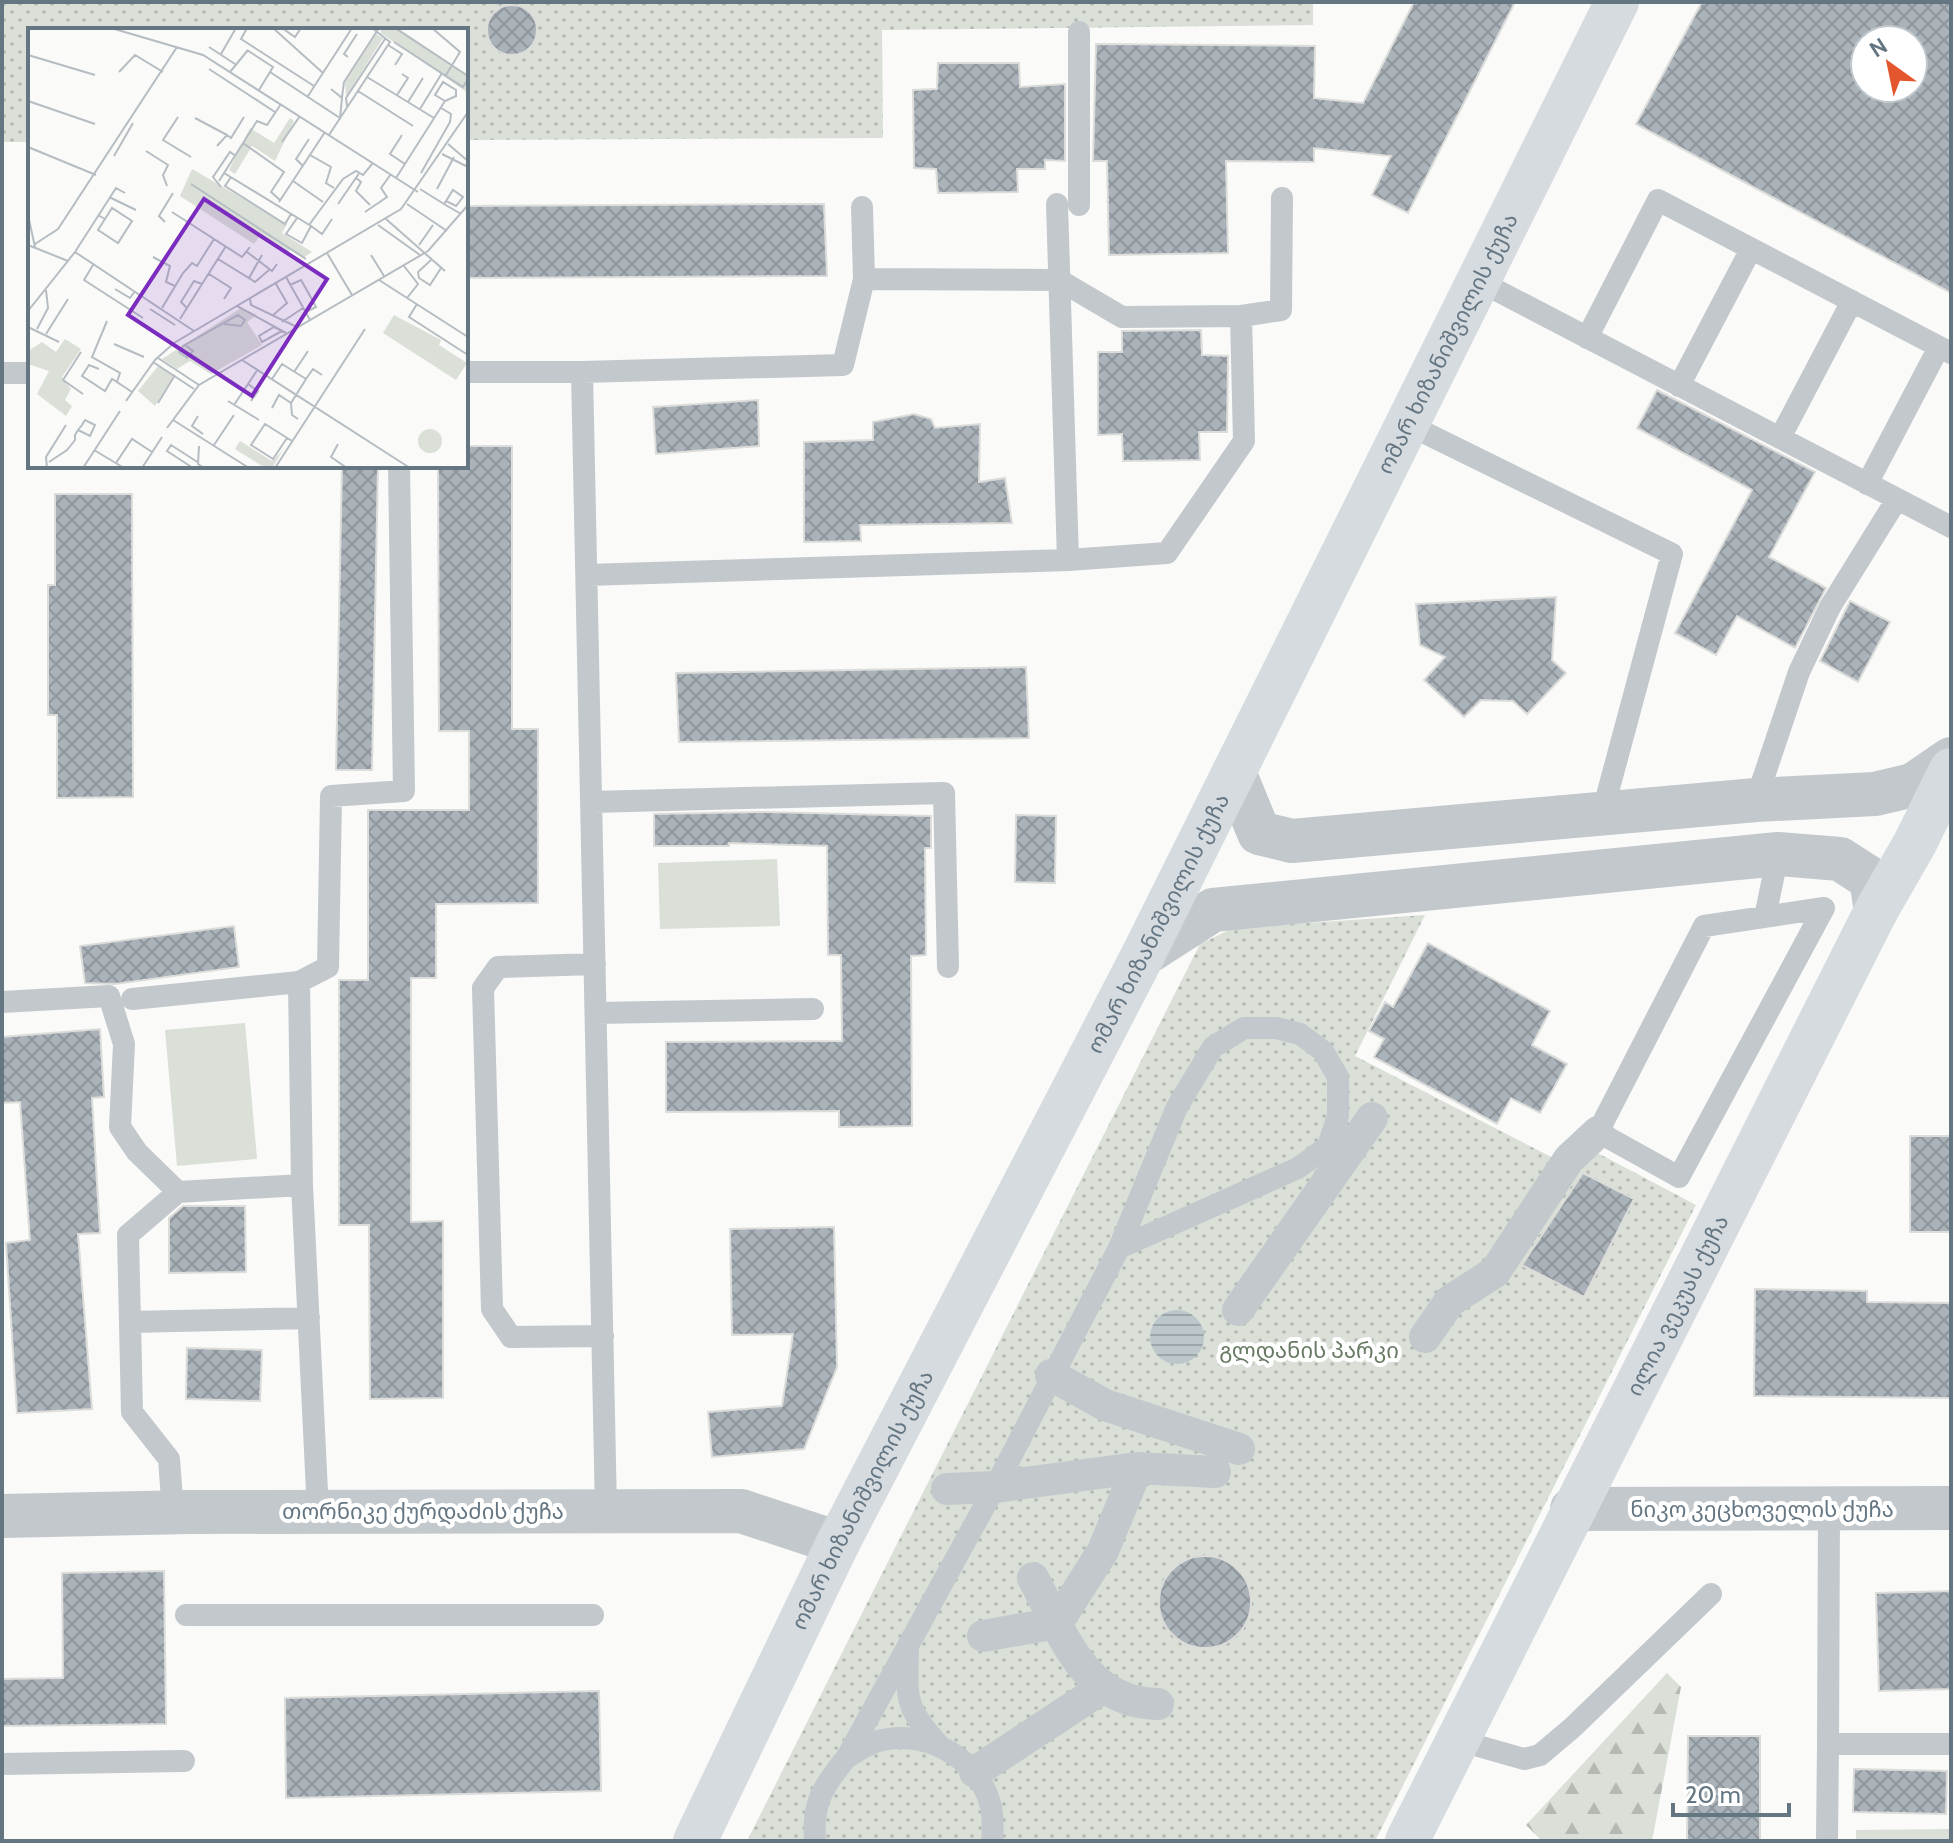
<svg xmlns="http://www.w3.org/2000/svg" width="1953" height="1843" font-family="Cabin,'Noto Sans Georgian',sans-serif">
  <defs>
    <pattern id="forest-firs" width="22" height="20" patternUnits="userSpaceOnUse" patternTransform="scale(2)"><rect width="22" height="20" fill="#dadfd7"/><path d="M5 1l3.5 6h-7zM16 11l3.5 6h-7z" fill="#b4b9b4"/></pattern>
    <pattern id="park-dots" width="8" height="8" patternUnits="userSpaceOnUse" patternTransform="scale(2)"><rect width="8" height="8" fill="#dadfd7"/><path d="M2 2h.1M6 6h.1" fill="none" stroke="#b4b9b4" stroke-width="1.8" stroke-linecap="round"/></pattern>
    <pattern id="water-rules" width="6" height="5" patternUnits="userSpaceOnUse" patternTransform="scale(2)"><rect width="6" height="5" fill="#bbc7cb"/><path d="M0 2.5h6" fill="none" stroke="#9ca6aa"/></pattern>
    <pattern id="building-cross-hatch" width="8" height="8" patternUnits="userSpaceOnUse" patternTransform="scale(2)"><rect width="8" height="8" fill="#aab3b9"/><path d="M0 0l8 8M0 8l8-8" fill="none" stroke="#8e969c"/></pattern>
  </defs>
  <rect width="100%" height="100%" fill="#fafaf8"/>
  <!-- grass -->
  <path fill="#dadfd7" d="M777,859L780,926L660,929L658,863Z
    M245,1023L257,1159L177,1166L165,1030Z
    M1951,1829V1841H1856V1830Z"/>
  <!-- forest -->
  <path fill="url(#forest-firs)" d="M1667,1673L1681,1687L1652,1841H1542L1526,1825Z"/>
  <!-- park -->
  <path fill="url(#park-dots)" d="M2,2H1313V25L882,30L883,138L466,140V30H30V142H2Z
    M1425,915L1355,1056L1559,1161L1571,1139L1696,1205L1375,1841H747L1200,944L1233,928Z"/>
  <!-- water -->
  <path fill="url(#water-rules)" d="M1150 1337a27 27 0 1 1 54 0a27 27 0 1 1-54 0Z"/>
  <!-- building -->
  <path fill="url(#building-cross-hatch)" stroke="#dcdcda" stroke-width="2" fill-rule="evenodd" d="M1414,2H1515L1408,213L1372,195L1391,156L1314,148V162L1226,161L1228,253L1109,255L1107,161H1093L1096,44L1315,46L1314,98L1363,103Z
    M1702,2H1951V293L1636,124ZM1865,40H1913V88H1865Z
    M487 30a25 25 0 1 1 50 0a25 25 0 1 1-50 0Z
    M938,63H1019L1020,87L1065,84V161L1045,160V169H1017L1018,192L938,193L936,169L914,168L913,90L937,89Z
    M824,204L827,276L466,278V206Z
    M1201,330L1202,355L1228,356L1227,432H1199L1200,460L1123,461L1122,434L1098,435V352H1122V331Z
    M1657,390L1815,472L1769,557L1826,588L1795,648L1737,616L1716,655L1675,633L1752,490L1637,428Z
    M758,400L759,446L656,454L653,407Z
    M914,414L931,419L935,428L980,424L979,482L1005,478L1012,523L860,525L861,541L804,542V442L873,440V422Z
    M466,446H512V729H538V903L436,904V978H411V1222L443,1221V1398L370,1399L369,1225H339V980H368V810H469V731H439L438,466H466Z
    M342,466H378L372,770H336Z
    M55,494H132L133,797L57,798V715H48V585H55Z
    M1556,597L1552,660L1566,673L1527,714L1513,701L1481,700L1464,717L1424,680L1445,657L1420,645L1416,604Z
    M1850,601L1890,622L1858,682L1820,661Z
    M1026,667L1029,738L679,742L676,673Z
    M765,812L931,816V848H925L926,955L911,956L912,1126L839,1127V1111L666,1112V1042L842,1041L841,955H828L827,846L729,843V846H654V814Z
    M1016,815L1056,816L1055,883L1015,882Z
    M234,926L239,967L115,984L85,983L80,946Z
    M1428,943L1550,1011L1532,1045L1567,1064L1540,1113L1511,1098L1497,1124L1374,1057L1384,1039L1369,1031L1385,1002L1393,1007Z
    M100,1029L104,1097L92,1098L100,1233L78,1234L92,1409L17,1413L6,1243L30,1240L20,1102L2,1103V1037Z
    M1910,1136H1951V1232H1910Z
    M1583,1173L1634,1199L1584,1297L1522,1265Z
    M183,1206H245L246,1272L169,1273V1218Z
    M834,1227L837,1367L804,1449L712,1457L708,1412L782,1406L793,1334L732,1335L730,1229Z
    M1755,1289L1867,1291V1302L1951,1303V1398L1754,1396Z
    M187,1348L262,1350L260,1401L186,1399Z
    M1159 1602a46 46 0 1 1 92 0a46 46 0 1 1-92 0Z
    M164,1571L166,1724L2,1726V1679L63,1678L62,1573Z
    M1951,1591V1689L1879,1691L1876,1593Z
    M599,1691L601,1791L286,1798L285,1698Z
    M1688,1736H1760V1841H1687Z
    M1854,1769L1947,1771L1946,1814L1853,1812Z"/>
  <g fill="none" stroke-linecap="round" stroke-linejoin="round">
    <!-- service -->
    <path stroke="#c3c8cc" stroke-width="22" d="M1079,32V205
      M864,279L1059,280L1122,317L1241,316L1281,310L1282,198
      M1477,280L1951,527
      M1587,338L1658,200L1951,353
      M466,372H582L843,365L864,279L862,207
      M582,372L606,1510
      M2,373H30
      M1679,386L1751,249
      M1407,424L1672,554L1602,814
      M1780,438L1852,301
      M1867,484L1939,347
      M1068,560L1167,553L1244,441L1241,316
      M587,575L1068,560L1057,204
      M1756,800L1799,672L1830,607L1897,499
      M592,802L944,793L948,967
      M1824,908L1679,1177L1598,1132L1704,926Z
      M1765,917L1778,854
      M595,964L498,967L483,988L492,1309L511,1337L603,1336
      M132,999L299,982
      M2,1002L109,996L124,1044L120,1127L137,1152L178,1192L302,1185
      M596,1013L813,1009
      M130,1322L309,1318
      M1829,1509L1828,1744H1951
      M318,1512L302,1185L299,982L328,967L331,796L404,791L399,466
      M173,1513L169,1459L132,1412L128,1235L178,1192
      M186,1615H593
      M908,1650C907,1699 904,1707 939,1745
      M1457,1740L1524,1759L1540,1755L1572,1728L1711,1594
      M848,1757C856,1752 866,1745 875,1742C922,1727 977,1756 990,1803C993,1814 993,1830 992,1841
      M2,1764L184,1761
      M815,1841C812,1803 823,1786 847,1757L995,1487L1119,1248L1177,1107L1213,1047L1244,1028H1276L1300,1034L1323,1051L1338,1077V1116L1328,1146L1298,1168L1119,1248
      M1827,1841L1828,1744"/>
    <!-- pedestrian -->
    <path stroke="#c3c8cc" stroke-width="32" d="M1238,1310L1372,1118
      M1425,1337L1450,1301L1495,1272L1569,1159L1598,1132
      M1051,1375L1105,1405L1239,1449
      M947,1489L995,1487L1137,1468L1215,1472
      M1033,1578C1063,1634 1084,1703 1158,1704
      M983,1636L1057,1623L1103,1551L1137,1468
      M975,1772L1101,1689"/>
    <!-- minor -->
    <path stroke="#c3c8cc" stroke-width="44" d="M1234,772L1259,833L1292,841L1756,800L1875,794L1913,785L1951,759
      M1143,955L1213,910L1778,854L1840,859L1871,879L1876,911
      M2,1516L189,1512L741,1511L838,1543"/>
    <!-- tertiary -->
    <path stroke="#c3c8cc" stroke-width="44" d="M1572,1509L1951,1508"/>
    <!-- primary -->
    <g stroke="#d6dbdf" stroke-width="44">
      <path id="s1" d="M695,1841L838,1543L1143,955L1617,2"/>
      <path id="s2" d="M1407,1841L1876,911L1915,843L1951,770"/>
    </g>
  </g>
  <g text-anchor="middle" stroke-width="8" stroke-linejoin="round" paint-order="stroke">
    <!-- street labels -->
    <g font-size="22" fill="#657683" stroke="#fff">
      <text dy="8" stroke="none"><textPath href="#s1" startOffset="1676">ომარ ხიზანიშვილის ქუჩა</textPath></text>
      <text dy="8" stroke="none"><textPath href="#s1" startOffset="1028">ომარ ხიზანიშვილის ქუჩა</textPath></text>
      <text dy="8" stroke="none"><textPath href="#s2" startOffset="600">ილია ვეკუას ქუჩა</textPath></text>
      <text dy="8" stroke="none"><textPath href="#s1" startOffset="380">ომარ ხიზანიშვილის ქუჩა</textPath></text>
      <text x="1762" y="1517">ნიკო კეცხოველის ქუჩა</text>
      <text x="423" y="1519">თორნიკე ქურდაძის ქუჩა</text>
    </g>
    <!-- park labels -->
    <g font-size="22" fill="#687a64" stroke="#fff">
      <text x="1309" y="1358">გლდანის პარკი</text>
    </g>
  </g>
  <!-- overview -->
  <g transform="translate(28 28)">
    <rect width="440" height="440" fill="#fafaf8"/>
    <path d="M262,90L266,93L247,133L224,118L207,146L201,142L222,100L246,115ZM212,413L244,433L255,422L244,440H237L207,421Z" fill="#dadfd7"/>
    <path d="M370,0L440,47V65L353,5V0ZM348,6L355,10L318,69L317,54ZM164,141L259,196L254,205L284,224L275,230L262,221L258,226L231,209L226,216L152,168ZM213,280L229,287L219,294L234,317L183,346L162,333L149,341L134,331ZM366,287L413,312L411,317L439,335L428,352L355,305ZM37,311L53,321L34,349L43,361L37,372L44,378L38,388L9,366L21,343L0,336V323L14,314L28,324ZM130,338L146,347L127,378L110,363ZM390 413a12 12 0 1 1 24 0a12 12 0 1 1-24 0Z" fill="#dadfd7"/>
    <path fill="none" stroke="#b5bdc2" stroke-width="2" d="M83,0L175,27L390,164M219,0L213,11L286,58M245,0L295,45M254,0L267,9L273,0M367,0L440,48M404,0L432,24L418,47M366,14L435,59L440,51M360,17L374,26L367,37M181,19L207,36M219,22L245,39L231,62M193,26L208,0M0,27L67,47M320,29L316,26L329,6M181,41L247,84M91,44L107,27L135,44M202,44L220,22M242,44L312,90L314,70L303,61M339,49L406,90M330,63L385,98M369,67L380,50L374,46M280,68L324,0M314,69L316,54L351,0M0,73L67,96M380,74L395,50M319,78L318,70L357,11M392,81L414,45M150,89L135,112L163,129M167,90L199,107M301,107L362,14L344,0M374,107L362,126L377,136M254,114L272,88M215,115L256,144L243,164L252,172M420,116L440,133M189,118L199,107L203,110L216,89M0,119L68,147M118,123L140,137L135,147L139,158M414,126L440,139M282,127L303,139L298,155L306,160M86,128L105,95M275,138L268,131L281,111M196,145L283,198M393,145L422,94L423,86L413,80M203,149L197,158L257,196L263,186M328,150L333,154L328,163L342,177M368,150L417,73L428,68V62L415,54L407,67L417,73M191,153L229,93L239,97L253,76M265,153L295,174M163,156L278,231M193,159L185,149L202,124L208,128M392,161L416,176M409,161L426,129M81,169L108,182M418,173L428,178L435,169L425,162L418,173L416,176L433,186M251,174L297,104M310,176L332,144M379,176L419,203M144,184L214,229L222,219M337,184L359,169L353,160L363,146M0,187L7,219M70,187L77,191L84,180L104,193L90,215L70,202L77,191M269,190L258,206L274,215L283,198L294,206L304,191M358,191L417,243M137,194L131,188L145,165M281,197L315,151L328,143L335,147L345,135M350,197L392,227M7,216L30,201L149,19M0,217L40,233M391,217L405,197M47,224L166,303M219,224L244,243L249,236M299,225L324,267M343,227L356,248M125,229L142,238L138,254L147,258M190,231L221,250L234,227M403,232L390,244L391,250L402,257L413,240M65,237L56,252L115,290M376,238L390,256L379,270M181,246L203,260L196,271M258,249L282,292M221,250L227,254L241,242M351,252L440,309M262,257L273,252L281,266L288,279L278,284M87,261L102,270L107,263M222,271L223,277L269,299M389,276L381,289L440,327M209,278L258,305M134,280L155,245L164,235L169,238L186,211M159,280L153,274L166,253L174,256M122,281L147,297M0,283L47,224L88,160L97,165M244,288L259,275L248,256M152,291L198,218M79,293L64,329L92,345L89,354L104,364M254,294L275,280M0,299L31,314M246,299L254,303L234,314L231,308ZM9,301L20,280L18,262M18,306L40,271M86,316L116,329M157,317L165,323L159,330L151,324L155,318L210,287L217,292L213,298L196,296M53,324L35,352L55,366M130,330L171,357M214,332L382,440M125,334L166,361M71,341L61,337L54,348L77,363L84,351L89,354M266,344L280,323M244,351L254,336L278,351L285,341L294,347M98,373L127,332L146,315L373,181L440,84M200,373L231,392M223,373L230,363L220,356L230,341M130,375L147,347M206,377L220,356M244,380L251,367L263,375M170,388L164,398L175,406M270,391L264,387L263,375L278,351M145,392L221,440M139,400L171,357L400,223L440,177M259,410L245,431L223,417L237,396L264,413M310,416L303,429L319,440M186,417L206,387M171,418L170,436L176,440M66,422L96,440M21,434L39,422L47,412V407L50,402L54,397L57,392L67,397L62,408L50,402M88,435L104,411L124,424M19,440L18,429L38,397M55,440L92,383M114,440L134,409M165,440L139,423L143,417L171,435M247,440L337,301"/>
    <path fill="#7b2cbf" fill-opacity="0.15" stroke="#7b2cbf" stroke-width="4" d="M176,171L299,251L224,368L100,287Z"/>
    <rect width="440" height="440" fill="none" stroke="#657683" stroke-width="4"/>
  </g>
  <!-- border -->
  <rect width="1953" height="1843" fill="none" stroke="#657683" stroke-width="8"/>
  <!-- north arrow -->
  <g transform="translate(1889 64) rotate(327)"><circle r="38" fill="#ffffff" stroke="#c1c8cd" stroke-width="2"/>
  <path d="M0-6L14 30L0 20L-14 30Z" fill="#e4572e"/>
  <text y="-12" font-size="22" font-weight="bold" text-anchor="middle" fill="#657683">N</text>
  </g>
  <!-- scale -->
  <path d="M1673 1803v12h116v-12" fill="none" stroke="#657683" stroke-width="4"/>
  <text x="1685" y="1803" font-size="24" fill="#657683" stroke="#ffffff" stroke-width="6" paint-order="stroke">20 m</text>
</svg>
